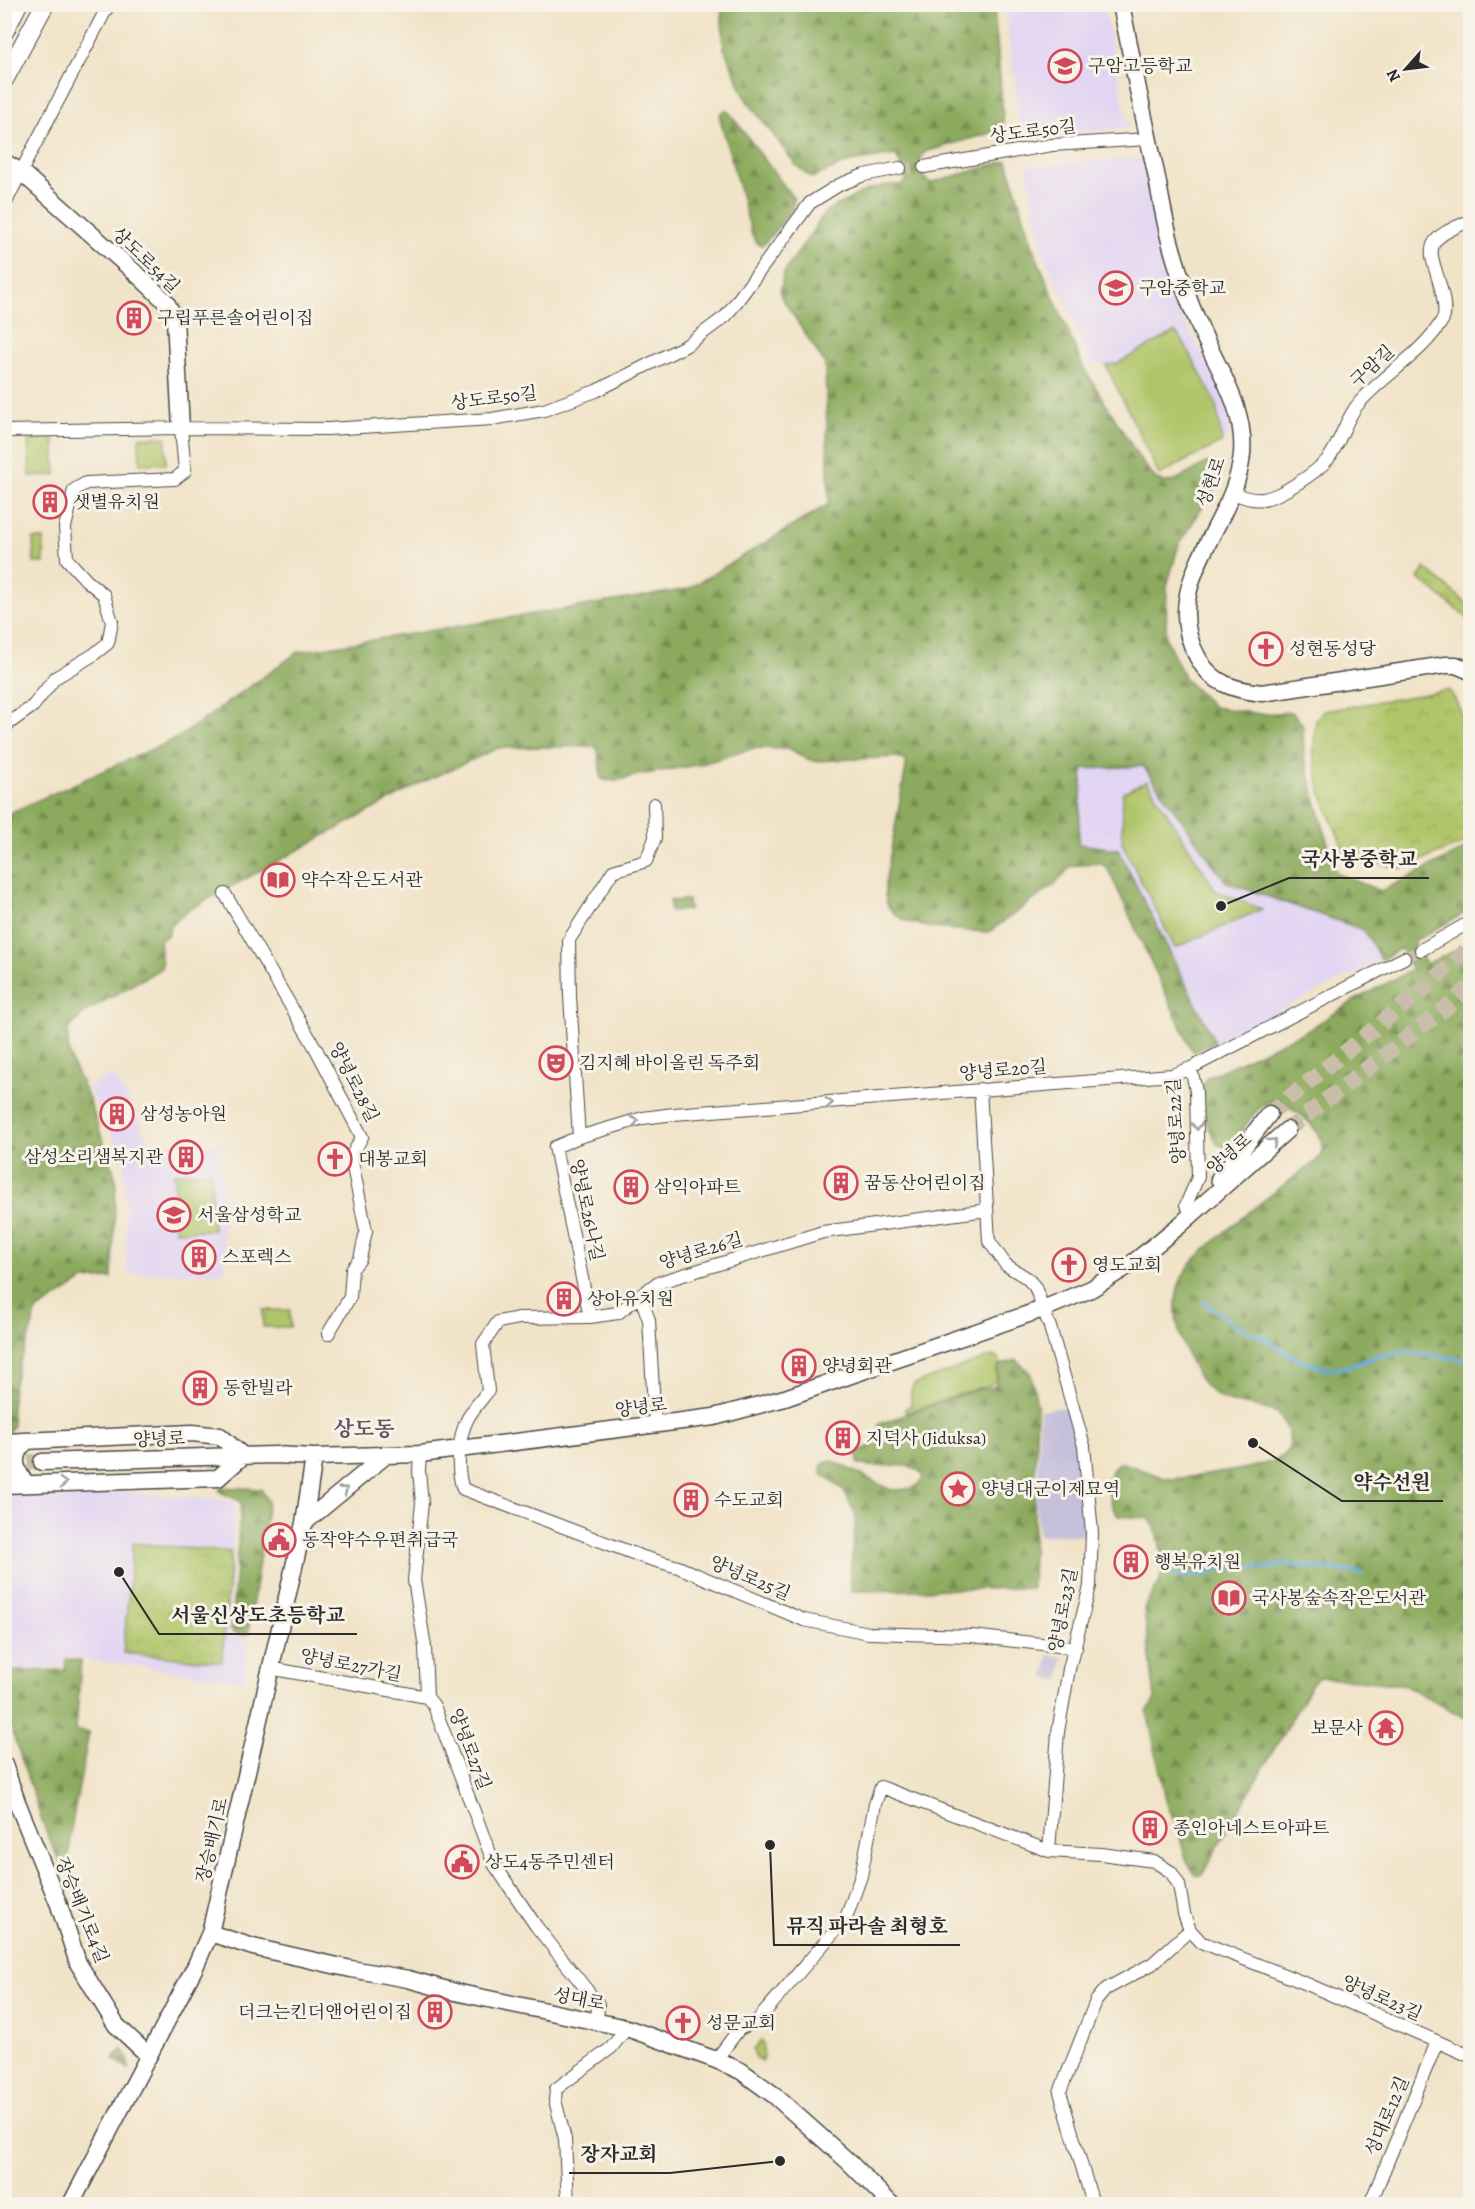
<svg xmlns="http://www.w3.org/2000/svg" width="1475" height="2209" font-family="Alegreya,'Noto Serif KR',serif">
  <defs>
    <pattern id="forest-firs" width="22" height="20" patternUnits="userSpaceOnUse" patternTransform="scale(1.5)"><rect width="22" height="20" fill="#8caa5d"/><path d="M5 1l3.5 6h-7zM16 11l3.5 6h-7z" fill="#738b4d"/></pattern>
    <pattern id="park-crowns" width="20" height="18" patternUnits="userSpaceOnUse" patternTransform="scale(1.5)"><rect width="20" height="18" fill="#b0c569"/><path d="M2 6a3 3 0 1 1 6 0M12 15a3 3 0 1 1 6 0" fill="none" stroke="#98a95b"/></pattern>
  </defs>
  <rect width="100%" height="100%" fill="#f7f3e8"/>
  <filter id="ink" filterUnits="userSpaceOnUse"><feTurbulence type="fractalNoise" baseFrequency=".0167" numOctaves="2"/><feDisplacementMap in="SourceGraphic" scale="12" xChannelSelector="R" yChannelSelector="G"/><feConvolveMatrix kernelMatrix="1 2 1 2 8 2 1 2 1" color-interpolation-filters="sRGB"/></filter>
  <filter id="wash" filterUnits="userSpaceOnUse"><feTurbulence type="fractalNoise" baseFrequency=".008" numOctaves="4" result="noise"/><feDisplacementMap in="SourceGraphic" scale="24" xChannelSelector="R" yChannelSelector="G"/><feGaussianBlur stdDeviation="1.35" result="paint"/><feColorMatrix in="noise" values="0 0 0 0 0 0 0 0 0 0 0 0 0 0 0 0 0 1.4 0 .05"/><feComposite in="paint" operator="in"/></filter>
  <g filter="url(#wash)">
    <rect width="100%" height="100%" fill="#f1e3c8"/>
    <!-- built -->
    <path fill="#e2d4f3" d="M1005,5H1103L1129,128L1021,137Z
      M1141,158L1162,257L1183,320L1228,400L1230,437L1159,475L1106,365L1092,364L1043,252L1026,166Z
      M1144,766L1226,882L1364,930L1381,960L1215,1042L1118,849L1078,844L1083,769Z
      M114,1074L151,1144L220,1143L225,1272L127,1274L124,1159L87,1087Z
      M43,1486L235,1501L228,1634L249,1639L244,1681L66,1656L61,1667L5,1670L11,1587L5,1557V1488Z"/>
    <!-- industrial -->
    <path fill="#c5c0da" d="M1069,1407L1079,1446L1087,1535H1038L1036,1505L1040,1410Z
      M1048,1655L1063,1657L1060,1680L1045,1678Z"/>
    <!-- green -->
    <path fill="#b0c569" stroke="#6e784a" stroke-width="1.5" d="M1175,332L1184,343L1216,403L1222,442L1159,475L1106,365L1116,364Z
      M139,437H166V464H140Z
      M54,438L56,475L30,476L28,439Z
      M33,539H44V563H34Z
      M1147,781L1216,891L1262,909L1175,948L1122,843L1123,792Z
      M211,1172L213,1230L175,1231L174,1173Z
      M992,1356L997,1358L1000,1362L997,1369L996,1379L988,1387L978,1388L905,1413V1409L911,1405V1391L914,1384Z
      M761,2040L763,2042V2061L756,2058L753,2050Z"/>
    <!-- forest -->
    <path fill="url(#forest-firs)" stroke="#5c6a44" stroke-width="1.5" d="M721,5H994L1004,129L925,152L920,160L925,179L930,183L1007,161L1035,253L1083,367L1141,461L1157,480L1165,482L1175,481L1206,463H1214L1221,470L1220,480L1179,544L1167,586L1166,638L1185,679L1214,707L1260,714L1292,712L1303,725L1304,757L1336,873L1381,891L1470,847V910L1414,941L1426,964L1470,944V1721L1405,1685L1357,1680L1318,1678L1313,1682L1202,1874L1199,1876L1195,1874L1187,1862L1176,1824L1167,1804L1147,1712L1155,1699L1144,1609C1147,1598 1157,1590 1160,1581C1164,1565 1161,1530 1148,1518L1118,1516C1107,1503 1102,1471 1121,1462L1165,1478L1172,1479C1195,1476 1272,1469 1286,1453C1295,1442 1285,1423 1278,1413C1258,1405 1233,1407 1213,1393C1199,1382 1190,1362 1184,1347C1176,1328 1172,1299 1181,1280C1189,1262 1203,1251 1217,1239C1248,1211 1281,1187 1315,1162C1318,1159 1322,1155 1323,1151C1326,1131 1286,1096 1267,1103C1253,1109 1241,1135 1230,1146L1225,1147L1217,1144C1208,1127 1190,1093 1208,1077L1310,1029L1360,997L1412,970L1401,948L1381,960L1364,930L1226,882L1143,766L1083,769L1078,844L1118,849L1215,1042L1193,1053L1108,869L1101,863L1071,866L1054,885L989,932C964,930 902,932 888,906C884,899 885,891 885,883L906,767V762L898,757L815,761L807,759L790,749L754,748L702,764L633,776L617,781L604,780L601,778L598,750L594,746L498,748L423,782L190,909L170,926L168,935L159,941L162,965L160,969L87,1011L68,1029V1045L71,1061L88,1097L116,1179L112,1278L84,1280L36,1311C31,1341 14,1368 12,1397C11,1407 12,1417 13,1426L9,1431H5C5,1402 8,1371 4,1341V1215L9,1164L4,1154L5,815L179,737L298,652L688,589L829,504L825,364L780,295L783,274L826,211L867,190L887,185H900L907,181L896,155L849,162L812,178L796,165L746,99L724,48Z
      M725,110L728,111L794,199L792,209L766,242L762,245L758,244L752,235L720,119V114Z
      M688,900L689,910L670,911V901Z
      M1017,1360L1031,1374L1037,1405L1032,1588L851,1591L850,1573L856,1516L844,1491L822,1474L821,1467L826,1461H833L891,1490C903,1490 920,1490 923,1476C914,1457 877,1471 858,1464L857,1452C875,1442 895,1441 916,1440L918,1438L915,1433L896,1430L882,1431L878,1426L882,1423L979,1389C1003,1391 993,1378 1000,1365Z
      M221,1487L261,1489L268,1502L248,1634C243,1636 234,1634 231,1630L241,1505L240,1501L220,1492L219,1490Z
      M66,1659L81,1661L76,1730L89,1733L71,1829L68,1871L64,1872L43,1824L12,1731L6,1702L13,1671L65,1670Z
      M122,2048L129,2061V2069L114,2059Z"/>
    <!-- park -->
    <path fill="url(#park-crowns)" stroke="#6e784a" stroke-width="1.5" d="M1425,568L1470,606V620L1418,578Z
      M1449,690C1475,723 1471,800 1470,841L1400,869L1346,855L1321,793L1313,754L1316,719L1324,711Z
      M263,1310H290V1327H263Z
      M133,1543L231,1552L222,1662L123,1653Z"/>
    <g fill="none" stroke-linecap="round" stroke-linejoin="round">
      <!-- stream -->
      <path stroke="#66aadb" stroke-width="4" d="M1204,1302L1233,1324L1262,1337L1299,1360L1327,1369L1350,1366L1379,1356L1404,1352L1470,1360
        M1174,1576H1199L1214,1572L1218,1568L1277,1567L1282,1564L1362,1573"/>
    </g>
  </g>
  <g filter="url(#ink)">
    <g fill="none" stroke-linecap="round" stroke-linejoin="round">
      <!-- street-tunnel -->
      <path stroke="#c9bea9" stroke-width="12" stroke-dasharray="12 6" stroke-linecap="butt" d="M900,168L924,167
        M1404,958L1421,950"/>
      <!-- secondary-tunnel -->
      <path stroke="#c9bea9" stroke-width="16" stroke-dasharray="16 8" stroke-linecap="butt" d="M1269,1114L1432,982L1470,946
        M1287,1130L1450,1005L1470,986
        M4,1463L42,1462"/>
      <defs>
        <path id="street" d="M924,167L1052,145L1148,139
          M4,206L30,154L109,4
          M4,431L181,428L328,429L492,419L544,410L596,391L687,345L726,316L810,203L839,185L864,175L900,168
          M1232,493C1242,496 1251,501 1263,499C1280,497 1317,472 1328,459C1341,442 1345,419 1359,403C1384,374 1424,353 1443,319C1446,313 1444,304 1443,297C1433,251 1414,243 1470,221
          M4,727L33,706L55,678L93,655L108,643L112,622L104,595L86,580L67,559L65,527L74,490L86,483L175,479L185,471L181,428
          M225,894L316,1049L362,1137L351,1157L366,1231L360,1259L352,1269L350,1297L328,1334
          M1421,950L1470,922
          M1191,1068L1196,1091L1198,1177L1186,1205L1192,1213
          M980,1089L989,1241L1006,1265L1027,1278L1035,1287L1050,1327L1084,1446L1092,1533L1090,1586L1069,1669L1058,1732L1049,1851L1101,1854L1154,1861L1171,1872L1179,1885L1184,1914L1190,1930L1201,1942L1307,1984L1470,2056
          M579,1137L643,1118L674,1114L1172,1075L1191,1068L1404,958
          M987,1210L823,1232L657,1283L618,1313L590,1317L519,1318L498,1322L483,1344L488,1391C481,1400 473,1409 468,1418C458,1436 456,1470 463,1489L643,1557L678,1567L804,1620L869,1633L972,1636L1076,1648
          M640,1295L649,1320L655,1426
          M590,1317L555,1147L579,1137L570,996L569,940L613,871L646,861L655,838L654,804
          M420,1454L419,1471L422,1503L414,1580L425,1647L427,1697L434,1706L494,1864L536,1926L598,2004L597,2022
          M269,1668L427,1697
          M716,2060L739,2029L757,2021L846,1918L861,1876L875,1804L881,1787L1049,1851
          M568,2204L565,2139L555,2100L556,2089L611,2048L627,2028
          M1093,2204L1060,2092L1096,2001L1106,1989L1152,1964L1190,1930
          M1370,2204L1437,2042"/>
        <path id="secondary" d="M1121,4C1132,62 1144,120 1157,178C1161,200 1165,223 1171,245C1178,270 1187,298 1198,322C1215,366 1246,405 1242,454C1236,525 1156,584 1198,658C1212,684 1235,690 1262,693L1446,665H1456L1470,671
          M4,162L21,172L140,277L166,302L175,319L181,428
          M1219,1179L1269,1114
          M4,1442L192,1433L220,1436L243,1456L218,1478L4,1485
          M26,1442C10,1455 15,1471 27,1484
          M42,1462L275,1455L314,1457L420,1454L714,1417L785,1398L851,1375L1043,1309L1091,1289L1133,1263L1180,1225L1287,1130
          M304,1523L385,1456
          M4,1765L17,1802L59,1905L78,1963L116,2025L148,2055
          M210,1933L253,1947L351,1969L408,1979L455,1992L627,2028L716,2060L741,2071L774,2095L850,2163L891,2204
          M71,2204L195,1967L210,1933L304,1523L314,1457"/>
        <path id="primary" d="M4,32L18,4
          M4,80L45,4"/>
      </defs>
      <!-- street casing -->
      <use href="#street" stroke="#494743" stroke-width="14"/>
      <!-- secondary casing -->
      <use href="#secondary" stroke="#494743" stroke-width="19"/>
      <!-- primary casing -->
      <use href="#primary" stroke="#494743" stroke-width="20"/>
      <!-- street -->
      <use href="#street" stroke="#fff" stroke-width="12"/>
      <!-- secondary -->
      <use href="#secondary" stroke="#fff" stroke-width="16"/>
      <!-- primary -->
      <use href="#primary" stroke="#fff" stroke-width="18"/>
    </g>
    <!-- one-way arrows -->
    <defs><path id="oneway-chevron" d="M-2-3.5L2.5 0L-2 3.5" fill="none" stroke-width="1.6" stroke-linecap="round" stroke-linejoin="round" transform="scale(1.5)"/></defs>
    <g stroke="#a0a0a0">
      <use href="#oneway-chevron" transform="translate(829 1103) rotate(-4)"/>
      <use href="#oneway-chevron" transform="translate(635 1121) rotate(-15)"/>
      <use href="#oneway-chevron" transform="translate(1197 1126) rotate(88)"/>
      <use href="#oneway-chevron" transform="translate(1273 1142) rotate(-41)"/>
      <use href="#oneway-chevron" transform="translate(63 1483) rotate(-2)"/>
      <use href="#oneway-chevron" transform="translate(344 1490) rotate(-39)"/>
    </g>
  </g>
  <!-- icons -->
  <defs>
    <symbol id="school-ring" viewBox="-11 -11 22 22"><circle r="9.5" fill="#f7f3e8" stroke="#d1495b" stroke-width="1.5"/><path d="M0-5L7-2L0 1L-7-2ZM-4 1L0 2.5L4 1V4Q0 6-4 4Z" fill="#d1495b"/></symbol>
    <symbol id="building-ring" viewBox="-11 -11 22 22"><circle r="9.5" fill="#f7f3e8" stroke="#d1495b" stroke-width="1.5"/><path d="M-4-6H4V6H1V3H-1V6H-4ZM-2.5-4.3h1.7v1.8h-1.7ZM.8-4.3h1.7v1.8H.8ZM-2.5-1h1.7V.8h-1.7ZM.8-1h1.7V.8H.8Z" fill="#d1495b"/></symbol>
    <symbol id="church-ring" viewBox="-11 -11 22 22"><circle r="9.5" fill="#f7f3e8" stroke="#d1495b" stroke-width="1.5"/><path d="M-1.2-6h2.4v3.5h3.3v2.4h-3.3V6h-2.4V-.1h-3.3v-2.4h3.3Z" fill="#d1495b"/></symbol>
    <symbol id="library-ring" viewBox="-11 -11 22 22"><circle r="9.5" fill="#f7f3e8" stroke="#d1495b" stroke-width="1.5"/><path d="M-6-4Q-3-5.5-.7-3.5V5Q-3 3-6 4ZM6-4Q3-5.5 .7-3.5V5Q3 3 6 4Z" fill="#d1495b"/></symbol>
    <symbol id="theatre-ring" viewBox="-11 -11 22 22"><circle r="9.5" fill="#f7f3e8" stroke="#d1495b" stroke-width="1.5"/><path d="M-5-5.5Q0-4 5-5.5V0Q5 5 0 6Q-5 5-5 0ZM-3.3-2.5H-1v1.5H-3.3ZM1-2.5H3.3v1.5H1ZM-2.8 1Q0 5.5 2.8 1Z" fill="#d1495b"/></symbol>
    <symbol id="sight-ring" viewBox="-11 -11 22 22"><circle r="9.5" fill="#f7f3e8" stroke="#d1495b" stroke-width="1.5"/><path d="M0-6L1.8-2.2L6-1.7L2.9 1.2L3.7 5.4L0 3.3L-3.7 5.4L-2.9 1.2L-6-1.7L-1.8-2.2Z" fill="#d1495b"/></symbol>
    <symbol id="civic-ring" viewBox="-11 -11 22 22"><circle r="9.5" fill="#f7f3e8" stroke="#d1495b" stroke-width="1.5"/><path d="M-.6-6.5H3V-4.5H.6V-3L4-1V1h2V6H-6V1h2V-1L-.6-3ZM-1.2 2.5V6h2.4V2.5Z" fill="#d1495b"/></symbol>
    <symbol id="temple-ring" viewBox="-11 -11 22 22"><circle r="9.5" fill="#f7f3e8" stroke="#d1495b" stroke-width="1.5"/><path d="M0-6L5-2H3V0L6.5 2.5H4V6H1.5V3h-3V6H-4V2.5H-6.5L-3 0V-2H-5Z" fill="#d1495b"/></symbol>
  </defs>
  <g fill-rule="evenodd">
    <use href="#school-ring" x="1046" y="47" width="38" height="38"/>
    <use href="#school-ring" x="1097" y="269" width="38" height="38"/>
    <use href="#building-ring" x="115" y="299" width="38" height="38"/>
    <use href="#building-ring" x="31" y="483" width="38" height="38"/>
    <use href="#church-ring" x="1247" y="630" width="38" height="38"/>
    <use href="#library-ring" x="259" y="861" width="38" height="38"/>
    <use href="#theatre-ring" x="537" y="1044" width="38" height="38"/>
    <use href="#building-ring" x="98" y="1095" width="38" height="38"/>
    <use href="#building-ring" x="167" y="1138" width="38" height="38"/>
    <use href="#church-ring" x="316" y="1140" width="38" height="38"/>
    <use href="#building-ring" x="822" y="1164" width="38" height="38"/>
    <use href="#building-ring" x="612" y="1168" width="38" height="38"/>
    <use href="#school-ring" x="155" y="1196" width="38" height="38"/>
    <use href="#building-ring" x="180" y="1238" width="38" height="38"/>
    <use href="#church-ring" x="1050" y="1246" width="38" height="38"/>
    <use href="#building-ring" x="545" y="1280" width="38" height="38"/>
    <use href="#building-ring" x="780" y="1347" width="38" height="38"/>
    <use href="#building-ring" x="181" y="1369" width="38" height="38"/>
    <use href="#building-ring" x="824" y="1419" width="38" height="38"/>
    <use href="#sight-ring" x="939" y="1470" width="38" height="38"/>
    <use href="#building-ring" x="672" y="1481" width="38" height="38"/>
    <use href="#civic-ring" x="260" y="1521" width="38" height="38"/>
    <use href="#building-ring" x="1112" y="1543" width="38" height="38"/>
    <use href="#library-ring" x="1210" y="1579" width="38" height="38"/>
    <use href="#temple-ring" x="1367" y="1709" width="38" height="38"/>
    <use href="#building-ring" x="1131" y="1809" width="38" height="38"/>
    <use href="#civic-ring" x="443" y="1843" width="38" height="38"/>
    <use href="#building-ring" x="416" y="1993" width="38" height="38"/>
    <use href="#church-ring" x="664" y="2004" width="38" height="38"/>
  </g>
  <g text-anchor="middle" stroke-width="6" stroke-linejoin="round" paint-order="stroke">
    <!-- poi labels -->
    <g font-size="18" fill="#2b2b2b" stroke="#f7f3e8" text-anchor="start">
      <text x="1088" y="72">구암고등학교</text>
      <text x="1139" y="294">구암중학교</text>
      <text x="157" y="324">구립푸른솔어린이집</text>
      <text x="73" y="508">샛별유치원</text>
      <text x="1289" y="655">성현동성당</text>
      <text x="301" y="886">약수작은도서관</text>
      <text x="579" y="1069">김지혜 바이올린 독주회</text>
      <text x="140" y="1120">삼성농아원</text>
      <text x="163" y="1163" text-anchor="end">삼성소리샘복지관</text>
      <text x="358" y="1165">대봉교회</text>
      <text x="864" y="1189">꿈동산어린이집</text>
      <text x="654" y="1193">삼익아파트</text>
      <text x="197" y="1221">서울삼성학교</text>
      <text x="222" y="1263">스포렉스</text>
      <text x="1092" y="1271">영도교회</text>
      <text x="587" y="1305">상아유치원</text>
      <text x="822" y="1372">양녕회관</text>
      <text x="223" y="1394">동한빌라</text>
      <text x="866" y="1444">지덕사 (Jiduksa)</text>
      <text x="981" y="1495">양녕대군이제묘역</text>
      <text x="714" y="1506">수도교회</text>
      <text x="302" y="1546">동작약수우편취급국</text>
      <text x="1154" y="1568">행복유치원</text>
      <text x="1252" y="1604">국사봉숲속작은도서관</text>
      <text x="1363" y="1734" text-anchor="end">보문사</text>
      <text x="1173" y="1834">종인아네스트아파트</text>
      <text x="485" y="1868">상도4동주민센터</text>
      <text x="412" y="2018" text-anchor="end">더크는킨더앤어린이집</text>
      <text x="706" y="2029">성문교회</text>
    </g>
    <!-- street labels -->
    <g font-size="18" fill="#2b2b2b" stroke="#f7f3e8">
      <text transform="translate(1033 131) rotate(-7)" y="6">상도로50길</text>
      <text transform="translate(146 260) rotate(44)" y="6">상도로54길</text>
      <text transform="translate(1372 366) rotate(-43)" y="6">구암길</text>
      <text transform="translate(494 398) rotate(-7)" y="6">상도로50길</text>
      <text transform="translate(1211 482) rotate(-70)" y="6">성현로</text>
      <text transform="translate(1003 1070) rotate(-5)" y="6">양녕로20길</text>
      <text transform="translate(354 1082) rotate(63)" y="6">양녕로28길</text>
      <text transform="translate(1176 1121) rotate(-94)" y="6">양녕로22길</text>
      <text transform="translate(1229 1154) rotate(-41)" y="6">양녕로</text>
      <text transform="translate(587 1210) rotate(78)" y="6">양녕로26나길</text>
      <text transform="translate(701 1251) rotate(-17)" y="6">양녕로26길</text>
      <text transform="translate(641 1407) rotate(-7)" y="6">양녕로</text>
      <text transform="translate(159 1439) rotate(-2)" y="6">양녕로</text>
      <text transform="translate(750 1578) rotate(23)" y="6">양녕로25길</text>
      <text transform="translate(1063 1610) rotate(-79)" y="6">양녕로23길</text>
      <text transform="translate(351 1665) rotate(11)" y="6">양녕로27가길</text>
      <text transform="translate(470 1749) rotate(69)" y="6">양녕로27길</text>
      <text transform="translate(212 1840) rotate(-77)" y="6">장승배기로</text>
      <text transform="translate(82 1910) rotate(68)" y="6">장승배기로4길</text>
      <text transform="translate(1382 1998) rotate(24)" y="6">양녕로23길</text>
      <text transform="translate(579 1999) rotate(11)" y="6">성대로</text>
      <text transform="translate(1387 2116) rotate(-67)" y="6">성대로12길</text>
    </g>
    <!-- quarter labels -->
    <g font-size="21" font-weight="bold" fill="#63545f" stroke="#f7f3e8">
      <text x="364" y="1436">상도동</text>
    </g>
  </g>
  <!-- callouts -->
  <path fill="none" stroke="#2b2b2b" stroke-width="2" d="M1221 906L1289 878H1429M1253 1443L1342 1501H1443M119 1572L159 1634H357M770 1845L774 1945H960M780 2161L670 2173H569"/>
  <g fill="#2b2b2b" stroke="#f7f3e8" stroke-width="2">
    <circle cx="1221" cy="906" r="6"/>
    <circle cx="1253" cy="1443" r="6"/>
    <circle cx="119" cy="1572" r="6"/>
    <circle cx="770" cy="1845" r="6"/>
    <circle cx="780" cy="2161" r="6"/>
  </g>
  <g font-size="20" text-anchor="middle" font-weight="bold" fill="#2b2b2b" stroke="#f7f3e8" stroke-width="6" stroke-linejoin="round" paint-order="stroke">
    <text x="1359" y="866">국사봉중학교</text>
    <text x="1392" y="1489">약수선원</text>
    <text x="258" y="1622">서울신상도초등학교</text>
    <text x="867" y="1933">뮤직 파라솔 최형호</text>
    <text x="619" y="2161">장자교회</text>
  </g>
  <!-- margin -->
  <rect width="1475" height="2209" fill="none" stroke="#f7f3e8" stroke-width="24"/>
  <!-- north arrow -->
  <g transform="translate(1406 69) rotate(242)" stroke="#f7f3e8" stroke-width="4.5" paint-order="stroke">
  <path d="M0-4.5L10 22L0 15L-10 22Z" fill="#2b2b2b"/>
  <text y="-9" font-size="16" font-weight="bold" text-anchor="middle" fill="#2b2b2b">N</text>
  </g>
</svg>
